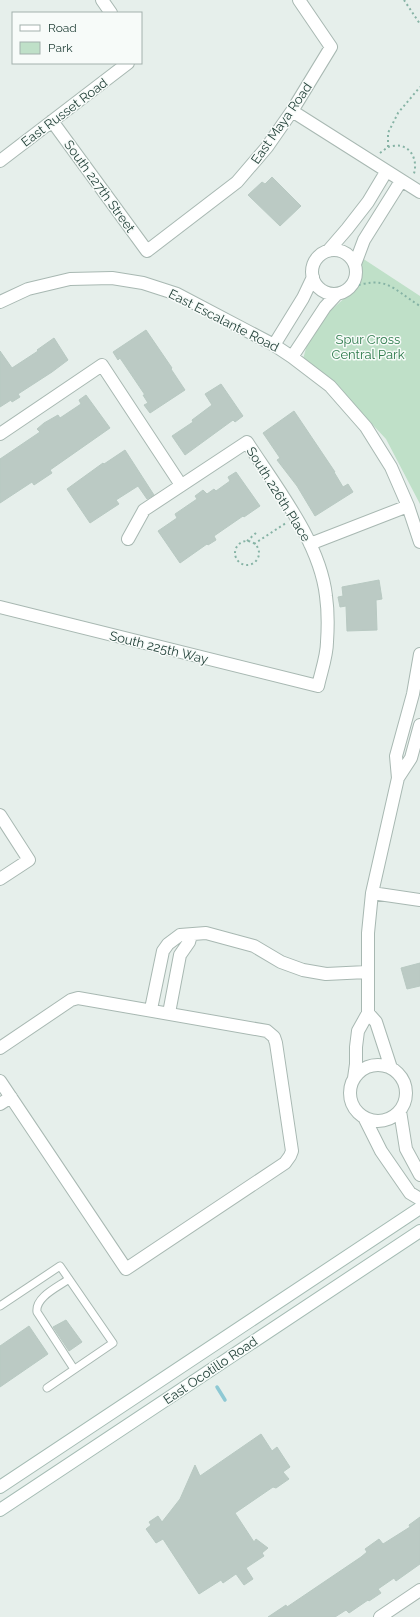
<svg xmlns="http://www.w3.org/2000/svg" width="420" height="1617" font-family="Raleway,sans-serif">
  <rect width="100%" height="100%" fill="#e6efeb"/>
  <!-- green -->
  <path fill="#bfe0c8" d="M362,258L420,296V504L386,439L342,392L303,359L308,341L322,318L347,296L357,281Z"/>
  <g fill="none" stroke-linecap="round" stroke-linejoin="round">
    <!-- stream -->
    <path stroke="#8ec9d4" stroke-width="3.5" d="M217,1387L225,1400"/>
  </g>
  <!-- building -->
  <path fill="#bbcac4" stroke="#b8c9c2" d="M272,177L301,206L280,226L248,195L262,182L265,184Z
    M146,330L172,368L171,369L185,390L150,413L144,405L148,403L143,395H145L120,358L118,360L113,352Z
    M54,338L68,360L52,372L18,394L20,397L12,402L11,400L0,407V351L12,368L38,351L37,350Z
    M221,384L243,416L235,422L233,420L185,455L172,436L193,422L192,420L212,405L205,394Z
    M86,395L110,428L50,470L52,473L34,485L32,482L0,503V459L40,432L37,429L44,423L58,415L60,418L81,404L79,400Z
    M294,411L335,472H334L343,487L348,484L353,492L315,516L297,486L277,460L280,458L263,433Z
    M125,450L154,495L147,499L138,486L116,500L119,504L90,523L67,489L103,463L104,464Z
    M236,472L260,506L244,517L243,516L214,536L216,540L208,545L207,544L180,563L158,531L177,518L175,514L197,499L195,496L203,490L207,494L214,489L216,491L230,481L228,477Z
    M379,580L382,599L376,600L377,630L347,631L346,606L340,607L338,597L343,596L342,587Z
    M420,963V986L407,989L401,968Z
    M66,1320L82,1342L69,1351L53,1327Z
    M29,1326L48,1354L0,1387V1346Z
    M261,1434L272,1451L277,1447L290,1467L283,1472L289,1479L276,1488L273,1487L235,1513L254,1542L256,1539L268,1548L262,1553L264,1556L246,1568L253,1579L244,1585L236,1574L223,1583L221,1580L199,1594L163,1539L156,1543L146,1529L151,1525L149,1522L158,1516L162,1522L180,1499L195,1465L200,1476Z
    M420,1517V1564L396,1581L394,1578L378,1589L381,1593L369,1601L368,1600L349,1613L346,1610L335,1617H268L286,1605L287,1607L361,1557L367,1552L365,1549L379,1539L383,1544L410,1527L409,1525Z"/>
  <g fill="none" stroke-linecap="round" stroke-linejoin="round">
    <defs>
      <path id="lane" d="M69,1279C58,1287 35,1297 37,1312L74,1369
        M0,1306L60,1266L113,1343L47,1388"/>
      <path id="street" d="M102,0L111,13
        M292,111L420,192
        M52,121L147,251L237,182L267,147L292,111L331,47L299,0
        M0,161L128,63
        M312 272a22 22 0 1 1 44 0a22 22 0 1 1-44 0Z
        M328,251L347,229L368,202L386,172
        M355,264L364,240L401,181
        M0,302L28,289L70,279L112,278L143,283L177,294L274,345L292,357L330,386L366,427L391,467L408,506L420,542
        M274,345L303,298L313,277
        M292,357L325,307L337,294
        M0,434L102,365L181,485
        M310,544L408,506
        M0,607L318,686C321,672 327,656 327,642C328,627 328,610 326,596C320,542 276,487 247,442L144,510L128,539
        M398,778L411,758L420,725
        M0,815L29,860L0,879
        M372,893L420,900
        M151,1009L163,951L168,944L180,935L206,933L254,946L281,962L303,970L326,974L367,972
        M169,1013L180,955L189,942L191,935
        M368,1013L376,1022L391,1068
        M0,1048L71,1000L78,998L267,1031L274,1037L276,1043L292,1151L290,1156L285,1163L126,1269L0,1081
        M350 1093a28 28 0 1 1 56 0a28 28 0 1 1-56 0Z
        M354,1078L356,1064V1047L358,1031L368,1013V933L372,893L398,778L396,756L413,694L420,654
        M0,1104L11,1097
        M400,1111L406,1149L420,1175
        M365,1119L381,1151L410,1193L420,1199
        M380,1617L420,1590"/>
      <path id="secondary" d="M0,1487L420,1208
        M0,1510L420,1231"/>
    </defs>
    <!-- lane casing -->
    <use href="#lane" stroke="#a8b8b2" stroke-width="9"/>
    <!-- street casing -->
    <use href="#street" stroke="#a8b8b2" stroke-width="14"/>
    <!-- secondary casing -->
    <use href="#secondary" stroke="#a4bbb3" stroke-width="14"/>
    <!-- path -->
    <path stroke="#86b3a5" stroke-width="2" stroke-dasharray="2 3" stroke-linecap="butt" d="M404,0L420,24
      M388,147C392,146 397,145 401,146C414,149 418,165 413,176
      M380,153L388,147V133L398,113L420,87
      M349,288C387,275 390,287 420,306
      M235 553a12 12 0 1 1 24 0a12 12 0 1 1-24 0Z
      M247,541L256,533
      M254,544L286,523"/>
    <!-- lane -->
    <use href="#lane" stroke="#fff" stroke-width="7"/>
    <!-- street -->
    <use href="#street" stroke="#fff" stroke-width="12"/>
    <!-- secondary -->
    <use href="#secondary" stroke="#fff" stroke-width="12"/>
  </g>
  <g text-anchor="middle" stroke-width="3" stroke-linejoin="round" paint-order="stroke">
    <!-- street labels -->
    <g font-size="13" fill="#24423a" stroke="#f7fbf9">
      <text transform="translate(64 112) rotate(-37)" y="5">East Russet Road</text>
      <text transform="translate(281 123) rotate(-55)" y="5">East Maya Road</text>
      <text transform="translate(100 186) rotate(54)" y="5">South 227th Street</text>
      <text transform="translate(224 320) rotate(27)" y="5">East Escalante Road</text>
      <text transform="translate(279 494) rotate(58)" y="5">South 226th Place</text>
      <text transform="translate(159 647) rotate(14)" y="5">South 225th Way</text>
      <text transform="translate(210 1370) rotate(-34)" y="5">East Ocotillo Road</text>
    </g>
    <!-- park labels -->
    <g font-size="13" fill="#2d7a4b" stroke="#f7fbf9">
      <text x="368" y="344">Spur Cross<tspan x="368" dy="15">Central Park</tspan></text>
    </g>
  </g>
  <!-- legend -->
  <rect x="12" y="12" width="130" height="52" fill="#f7fbf9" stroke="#a3b1ad"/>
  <rect x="20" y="25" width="20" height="6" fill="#ffffff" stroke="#a3b1ad"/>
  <text x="48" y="32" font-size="12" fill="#24423a">Road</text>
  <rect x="20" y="42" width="20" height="12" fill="#bfe0c8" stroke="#a3b1ad"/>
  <text x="48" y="52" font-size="12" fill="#24423a">Park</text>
</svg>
